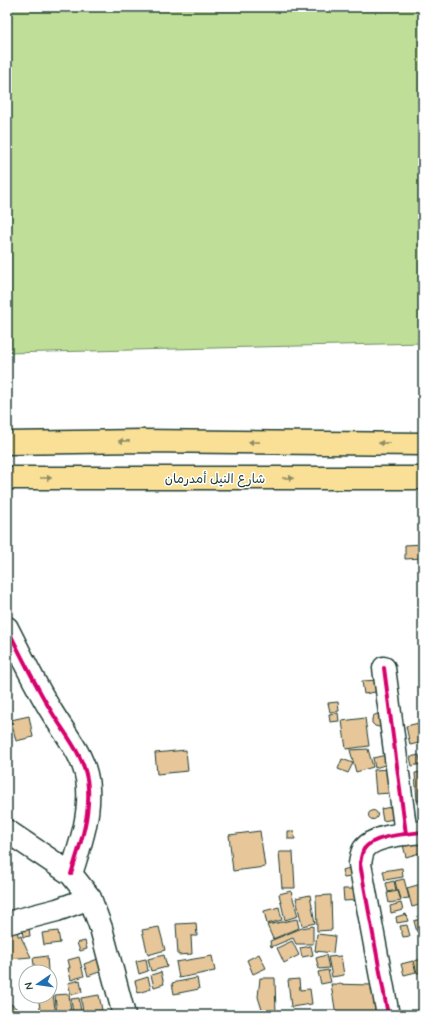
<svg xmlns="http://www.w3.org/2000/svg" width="430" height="1022" font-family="Mynerve,'Playpen Sans Arabic',sans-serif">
  <rect width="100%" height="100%" fill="#fff"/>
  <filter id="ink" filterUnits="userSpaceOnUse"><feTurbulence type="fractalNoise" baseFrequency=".025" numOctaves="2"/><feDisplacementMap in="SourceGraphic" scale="8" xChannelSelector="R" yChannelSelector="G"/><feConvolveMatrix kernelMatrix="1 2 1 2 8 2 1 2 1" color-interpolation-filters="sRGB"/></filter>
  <g filter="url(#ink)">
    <!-- green -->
    <path fill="#bfdf98" stroke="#6f8e66" d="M7,7H423V343L7,353Z"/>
    <!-- building -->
    <path fill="#e7c699" stroke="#1f3d34" d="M423,544V558L405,559V545Z
      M379,680L381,691L364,694L362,681Z
      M338,702L339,711L330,712L328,703Z
      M338,713L339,721L330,722L329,714Z
      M377,714H381L383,725L379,727L375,726L372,723V719L373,716Z
      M29,716L33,737L16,741L11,720Z
      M365,718L369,746L346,749L342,721Z
      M423,722V742L410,745L406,726Z
      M368,749L373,767L356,772L350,750Z
      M186,750L188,771L157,774L155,753Z
      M386,755L388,764L375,768L373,758Z
      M419,755L421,764L412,766L410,757Z
      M342,759L353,763L348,773L338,769Z
      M390,769L391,793L376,794L374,770Z
      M423,772V801H417L415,773Z
      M391,807L394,819L383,821L381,809Z
      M368.5 815a4.5 4.5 0 1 1 9 0a4.5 4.5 0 1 1-9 0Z
      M260,831L265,867L233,871L229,835Z
      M288,831H294L295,839H288Z
      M422,841L423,852L406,857L403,845Z
      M279,852H293L295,888H282Z
      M350,868L351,877L344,878L342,870Z
      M402,868L403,877L385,880L383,871Z
      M404,879L409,898L401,899L398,889L397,890L395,881Z
      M394,881L396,890L388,892L386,883Z
      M421,884L423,891V904L412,907L407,888Z
      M343,889H358L359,900L344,901Z
      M291,891L298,916L285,920L279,894Z
      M398,891L401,901L389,903L387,893Z
      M310,895L315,923L302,926L296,898Z
      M331,895L332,930L317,931L316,896Z
      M401,903L403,910L391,913L390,906Z
      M279,907L282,920L267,924L264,911Z
      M406,914L408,921L397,923L396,917Z
      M423,918V930L417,932L414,921Z
      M297,919L299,928L273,939L267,925Z
      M196,923L197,936H191L192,954L178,955L176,924Z
      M407,925L410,936L403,937L400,926Z
      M313,926V944H296L293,938L271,947L270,941L302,928Z
      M17,927L18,936H21L22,939L31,957L7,959V928Z
      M159,927L165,950L148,955L142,930Z
      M29,928L30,936L23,937L22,929Z
      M58,931L60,943L44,945L42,933Z
      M317,934L335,936L333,953L315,951Z
      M85,941L87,949L80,951L77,943Z
      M292,941L299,955L284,963L277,948Z
      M311,946L313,955L302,957L300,948Z
      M259,954L266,968L253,974L247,960Z
      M164,955L167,967L151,971L148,959Z
      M326,955L329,968L319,969L316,958Z
      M47,956L48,971L35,972L33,958Z
      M212,956L215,971L179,978L176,962Z
      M341,956L344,975L332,977L328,957Z
      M79,957L84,976L71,980L68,968H70L68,960Z
      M98,959L102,971L88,976L84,964Z
      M146,959L148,971L139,974L136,961Z
      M422,959L423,972L417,973L414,961Z
      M413,961L416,972L404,975L401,964Z
      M328,970L331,982L321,984L318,972Z
      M161,972L164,984L154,987L151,975Z
      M148,977L151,989L138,993L135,981Z
      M197,978L199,989L174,994L172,983Z
      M260,978H275L276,1015L263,1013L258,997Z
      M299,979L300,990L310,989L312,1004L291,1007L288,980Z
      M80,980L82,992L71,995L68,983Z
      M331,984L372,985L379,1015H336Z
      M50,988H52L56,1015H41L38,996H50Z
      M69,994L71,1013L57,1015L55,995Z
      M99,995L102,1010L83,1013L81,998Z
      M79,998L81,1013L73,1014L71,999Z
      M7,1001L20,1011L17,1015H7Z"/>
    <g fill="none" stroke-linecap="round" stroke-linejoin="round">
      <defs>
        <path id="minor" d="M7,628C22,657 36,687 53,714C67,737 87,759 88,788C90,818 80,845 71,874
          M384,668L406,834
          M7,831L71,874L90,898L101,928L124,1015
          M7,923L57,910L90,898
          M388,1015L360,864C361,859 361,854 364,849C374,835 407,834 423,832"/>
        <path id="major" d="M7,443L142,441L423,444
          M7,478H423"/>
      </defs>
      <!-- minor casing -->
      <use href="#minor" stroke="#1f3d34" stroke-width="25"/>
      <!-- major casing -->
      <use href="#major" stroke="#1f3d34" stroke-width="25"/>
      <!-- minor -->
      <use href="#minor" stroke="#fff" stroke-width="22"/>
      <!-- major -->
      <use href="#major" stroke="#fadf96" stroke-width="22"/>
      <defs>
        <path id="cycleway" d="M7,628C22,657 36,687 53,714C67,737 87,759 88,788C90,818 80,845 71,874
          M384,668L406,834
          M388,1015L360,864C361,859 361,854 364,849C374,835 407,834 423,832"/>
      </defs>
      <!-- cycleway casing -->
      <use href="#cycleway" stroke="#fff" stroke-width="6"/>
      <!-- cycleway -->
      <use href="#cycleway" stroke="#d6006c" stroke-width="4"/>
    </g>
    <!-- one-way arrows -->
    <defs><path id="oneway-solid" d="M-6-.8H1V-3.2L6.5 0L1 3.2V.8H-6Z"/></defs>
    <g fill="#8c8e65">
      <use href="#oneway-solid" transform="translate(124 441) rotate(179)"/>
      <use href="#oneway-solid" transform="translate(254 442) rotate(-179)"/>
      <use href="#oneway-solid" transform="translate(384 443) rotate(-179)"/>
      <use href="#oneway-solid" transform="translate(46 478)"/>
      <use href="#oneway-solid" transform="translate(288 478)"/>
    </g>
  </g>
  <g text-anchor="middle" stroke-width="3" stroke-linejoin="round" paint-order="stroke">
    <!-- street labels -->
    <g font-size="13" fill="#1f3d34" stroke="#fff">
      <text x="215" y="483">شارع النيل أمدرمان</text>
    </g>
  </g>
  <!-- margin -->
  <rect width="430" height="1022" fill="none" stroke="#fff" stroke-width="24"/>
  <rect x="12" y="12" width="406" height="998" fill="none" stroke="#1f3d34" stroke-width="1.5" filter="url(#ink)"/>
  <!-- north arrow -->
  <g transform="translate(38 984) rotate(257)"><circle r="19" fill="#ffffff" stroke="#a5b1ae"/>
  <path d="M0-3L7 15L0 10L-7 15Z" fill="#1f6fb2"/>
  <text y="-6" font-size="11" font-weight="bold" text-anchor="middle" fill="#1f3d34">N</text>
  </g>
</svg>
